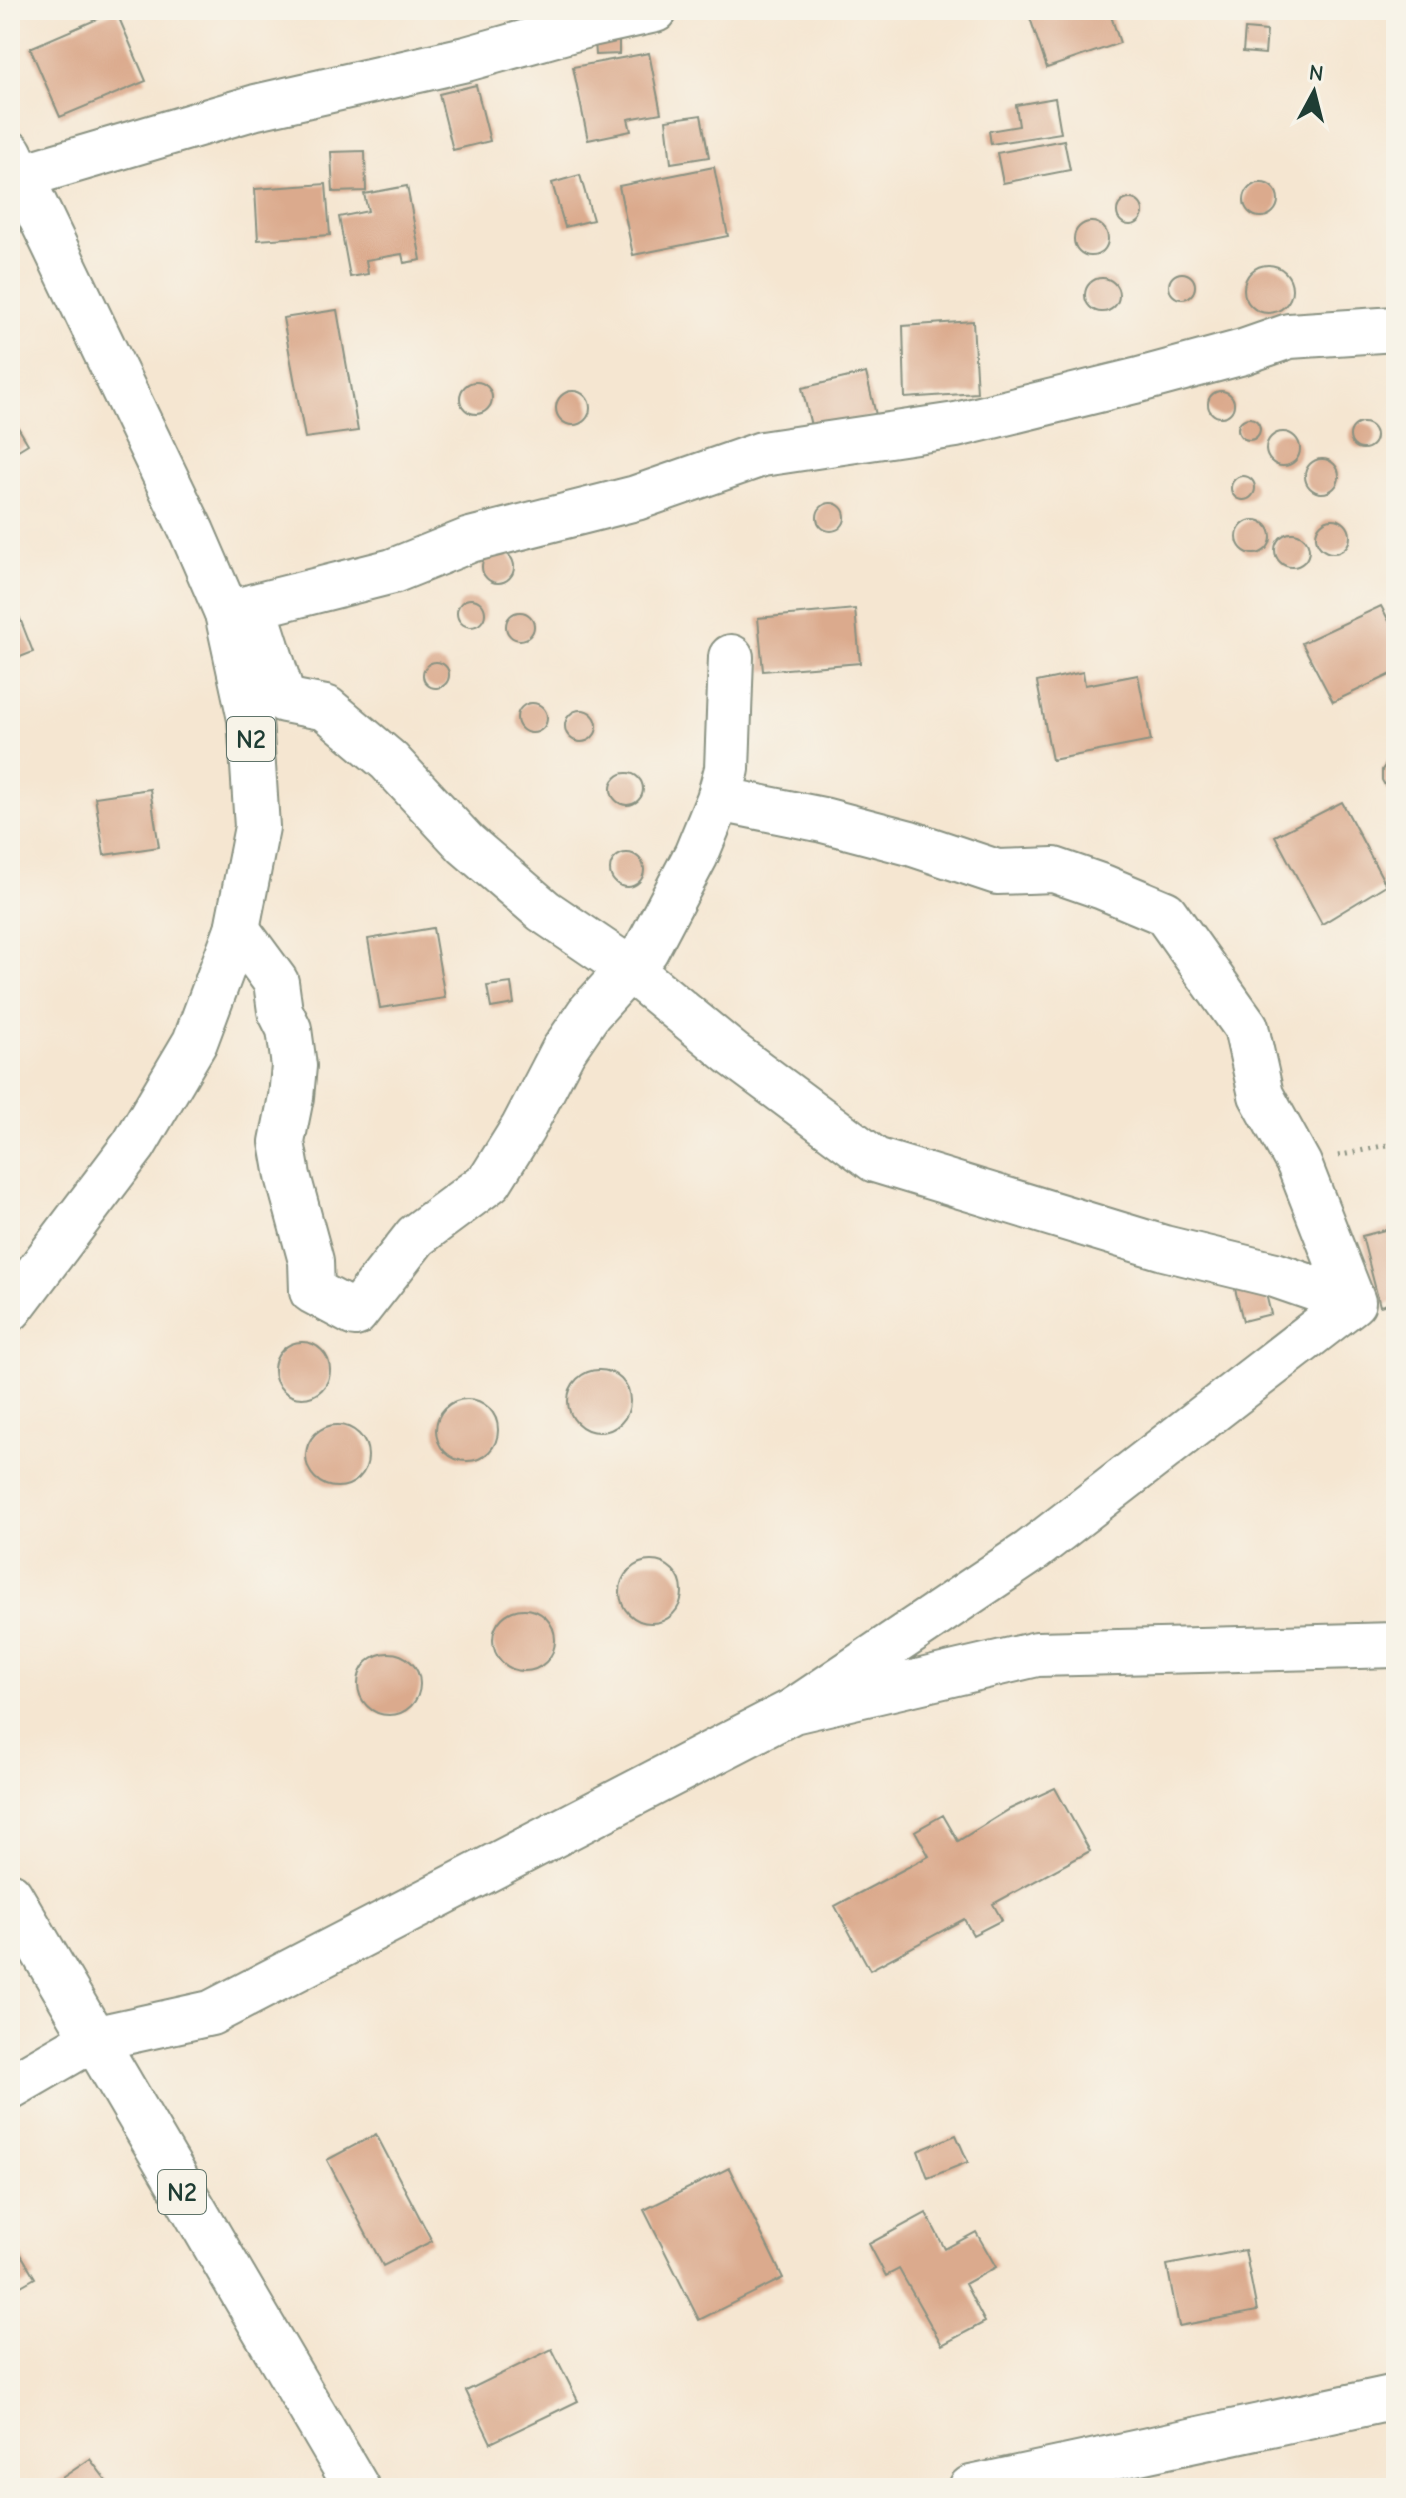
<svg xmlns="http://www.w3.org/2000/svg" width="1406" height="2498" font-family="'Comic Neue',sans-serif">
  <rect width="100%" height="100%" fill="#f7f3e8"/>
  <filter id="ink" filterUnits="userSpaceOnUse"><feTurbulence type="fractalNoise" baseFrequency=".0125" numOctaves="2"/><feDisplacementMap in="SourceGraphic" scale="16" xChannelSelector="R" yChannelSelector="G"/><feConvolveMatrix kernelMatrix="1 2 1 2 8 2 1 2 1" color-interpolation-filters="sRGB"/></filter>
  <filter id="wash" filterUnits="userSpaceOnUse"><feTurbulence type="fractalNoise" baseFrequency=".006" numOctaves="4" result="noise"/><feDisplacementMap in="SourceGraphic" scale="32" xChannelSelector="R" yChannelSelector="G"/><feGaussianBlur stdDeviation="1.8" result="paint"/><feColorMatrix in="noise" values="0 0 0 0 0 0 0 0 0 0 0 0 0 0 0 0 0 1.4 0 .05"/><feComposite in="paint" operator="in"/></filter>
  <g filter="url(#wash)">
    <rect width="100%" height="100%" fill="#f5e6d1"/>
    <g id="blocks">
      <!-- building -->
      <path fill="#dbaa8d" d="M1036,10H1109L1120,43L1047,68L1028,12Z
        M116,11L146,81L60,117L30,48Z
        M1245,29L1267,31L1265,54L1243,52Z
        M619,40V54L596,55L595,41Z
        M649,53L661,113L628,119L631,131L588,140L573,67Z
        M476,85L490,141L453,150L439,94Z
        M1055,98L1061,133L991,144L989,131L1019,126L1016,105Z
        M701,115L709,157L671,163L666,120Z
        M1064,140L1070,170L1003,183L997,153Z
        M365,151L366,191L333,192L331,152Z
        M714,167L728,236L633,255L619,186Z
        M580,175L593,220L565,227L552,183Z
        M1244 200a17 17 0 1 1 34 0a17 17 0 1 1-34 0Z
        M326,184L330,235L258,240L255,189Z
        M407,186L421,260L404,263L402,254L366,260L368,274L350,277L339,217L368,211L364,194Z
        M1117 212a13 13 0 1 1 26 0a13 13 0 1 1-26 0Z
        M1074 239a17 17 0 1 1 34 0a17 17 0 1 1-34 0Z
        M1244 289a24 24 0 1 1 48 0a24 24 0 1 1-48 0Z
        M1169 286a13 13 0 1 1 26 0a13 13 0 1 1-26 0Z
        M1085 295a17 17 0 1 1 34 0a17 17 0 1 1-34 0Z
        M337,310L358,431L305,438L283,318Z
        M973,321L977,393L905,398L903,326Z
        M866,373L876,415L812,430L802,388Z
        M460 398a16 16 0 1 1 32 0a16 16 0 1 1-32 0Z
        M1208 404a13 13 0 1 1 26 0a13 13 0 1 1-26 0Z
        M556 408a17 17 0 1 1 34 0a17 17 0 1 1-34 0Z
        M10,414L28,444L10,455Z
        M1238 429a11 11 0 1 1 22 0a11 11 0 1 1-22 0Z
        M1350 436a13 13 0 1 1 26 0a13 13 0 1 1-26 0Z
        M1266 449a17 17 0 1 1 34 0a17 17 0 1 1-34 0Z
        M1305 476a17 17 0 1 1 34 0a17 17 0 1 1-34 0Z
        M1231 488a12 12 0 1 1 24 0a12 12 0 1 1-24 0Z
        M817 517a14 14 0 1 1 28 0a14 14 0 1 1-28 0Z
        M1316 536a17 17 0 1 1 34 0a17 17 0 1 1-34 0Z
        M1237 537a17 17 0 1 1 34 0a17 17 0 1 1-34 0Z
        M1275 550a17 17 0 1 1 34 0a17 17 0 1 1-34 0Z
        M482 567a16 16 0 1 1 32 0a16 16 0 1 1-32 0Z
        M457 613a14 14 0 1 1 28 0a14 14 0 1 1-28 0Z
        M1381,606L1396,634V672L1333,702L1302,643Z
        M855,609L860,663L763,671L758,618Z
        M506 626a14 14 0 1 1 28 0a14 14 0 1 1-28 0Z
        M19,616L33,652L10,661V620Z
        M423 675a13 13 0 1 1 26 0a13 13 0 1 1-26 0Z
        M1083,672L1085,685L1138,675L1151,741L1052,760L1037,682Z
        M517 718a15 15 0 1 1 30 0a15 15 0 1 1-30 0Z
        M565 726a16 16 0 1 1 32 0a16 16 0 1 1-32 0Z
        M1396,756V795L1387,789L1382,780V770L1388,761Z
        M611 789a16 16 0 1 1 32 0a16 16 0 1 1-32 0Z
        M150,789L159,847L104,855L95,797Z
        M1342,802L1386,885L1322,924L1275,836Z
        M610 870a17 17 0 1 1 34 0a17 17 0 1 1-34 0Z
        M433,928L445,998L380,1008L368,939Z
        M511,983L514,1004L491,1008L487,986Z
        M1396,1227V1302L1380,1306L1362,1236Z
        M1263,1282L1271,1314L1243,1321L1235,1289Z
        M274 1370a28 28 0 1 1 56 0a28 28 0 1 1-56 0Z
        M568 1401a31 31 0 1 1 62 0a31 31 0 1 1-62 0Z
        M436 1430a31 31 0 1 1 62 0a31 31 0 1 1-62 0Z
        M306 1456a31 31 0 1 1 62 0a31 31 0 1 1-62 0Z
        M620 1592a31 31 0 1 1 62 0a31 31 0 1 1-62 0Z
        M493 1640a31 31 0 1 1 62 0a31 31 0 1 1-62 0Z
        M358 1684a31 31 0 1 1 62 0a31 31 0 1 1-62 0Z
        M1055,1788L1090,1851L993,1904L1002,1920L973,1935L964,1919L870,1970L835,1906L929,1856L915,1831L943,1815L958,1841L1010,1809Z
        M376,2134L432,2241L383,2266L327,2160Z
        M956,2135L968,2162L928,2178L918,2151Z
        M729,2168L783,2278L699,2320L644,2210Z
        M926,2213L945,2249L976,2232L996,2267L965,2284L985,2322L942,2345L899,2269L886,2276L869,2244Z
        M10,2236L35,2278L10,2292Z
        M1245,2250L1257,2311L1179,2326L1167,2265Z
        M552,2349L578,2401L491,2443L466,2391Z
        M90,2459L112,2488H47Z"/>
    </g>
  </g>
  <g filter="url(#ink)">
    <use href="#blocks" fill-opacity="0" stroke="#8a9282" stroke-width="2"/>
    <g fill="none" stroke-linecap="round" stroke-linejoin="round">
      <defs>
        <path id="street" d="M10,185L22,176L256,107L466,59L591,24L655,10
          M254,606L284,700L326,708L389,761L466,844L544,911L628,968L734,1055L875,1160L1164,1248L1275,1275L1353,1302
          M227,613L393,571L470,540L636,498L762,454L956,425L1139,380L1243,352L1289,336L1396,329
          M722,804L719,799L823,820L910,843L997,872L1054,870L1103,887L1165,913L1246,1027L1261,1095L1299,1164L1353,1302L1030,1552L793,1711
          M237,929L276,982L280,1011L289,1029L294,1066L291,1097L282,1142L288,1176L311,1261L312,1291L355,1314L416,1236L490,1181L523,1128L563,1051L589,1013L646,950L696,855L719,799L727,769L731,657
          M10,2087L93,2039L211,2013L793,1711L1037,1654L1396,1645
          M971,2488L1396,2397"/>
        <path id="highway" d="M10,153L192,532L227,613L250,719L257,827L237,929L195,1042L134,1145L10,1309
          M10,1895L357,2488"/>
      </defs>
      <!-- street casing -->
      <use href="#street" stroke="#8a9282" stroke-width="48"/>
      <!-- highway casing -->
      <use href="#highway" stroke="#8a9282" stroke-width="48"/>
      <!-- path -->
      <path stroke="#8a9282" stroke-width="5" stroke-dasharray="2 6" stroke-linecap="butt" d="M1338,1156L1396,1143"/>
      <!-- street -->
      <use href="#street" stroke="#fff" stroke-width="44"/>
      <!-- highway -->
      <use href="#highway" stroke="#fff" stroke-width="44"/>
    </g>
  </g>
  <g text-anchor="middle" stroke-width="6" stroke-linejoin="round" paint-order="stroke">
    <!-- shield labels -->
    <g fill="#f7f3e8" stroke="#60746a" stroke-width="2">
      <rect x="227" y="717" width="48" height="44" rx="6"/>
      <rect x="158" y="2170" width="48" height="44" rx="6"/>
    </g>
    <g font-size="26" font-weight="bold" fill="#1f3d34">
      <text x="251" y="748">N2</text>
      <text x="182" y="2201">N2</text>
    </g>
  </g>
  <!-- margin -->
  <rect width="1406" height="2498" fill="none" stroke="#f7f3e8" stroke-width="40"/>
  <!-- north arrow -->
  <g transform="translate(1314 92) rotate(7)" stroke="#f7f3e8" stroke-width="6" paint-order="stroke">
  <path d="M0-6L14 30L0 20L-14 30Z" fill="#1f3d34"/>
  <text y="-12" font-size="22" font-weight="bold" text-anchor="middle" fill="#1f3d34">N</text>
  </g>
</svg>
